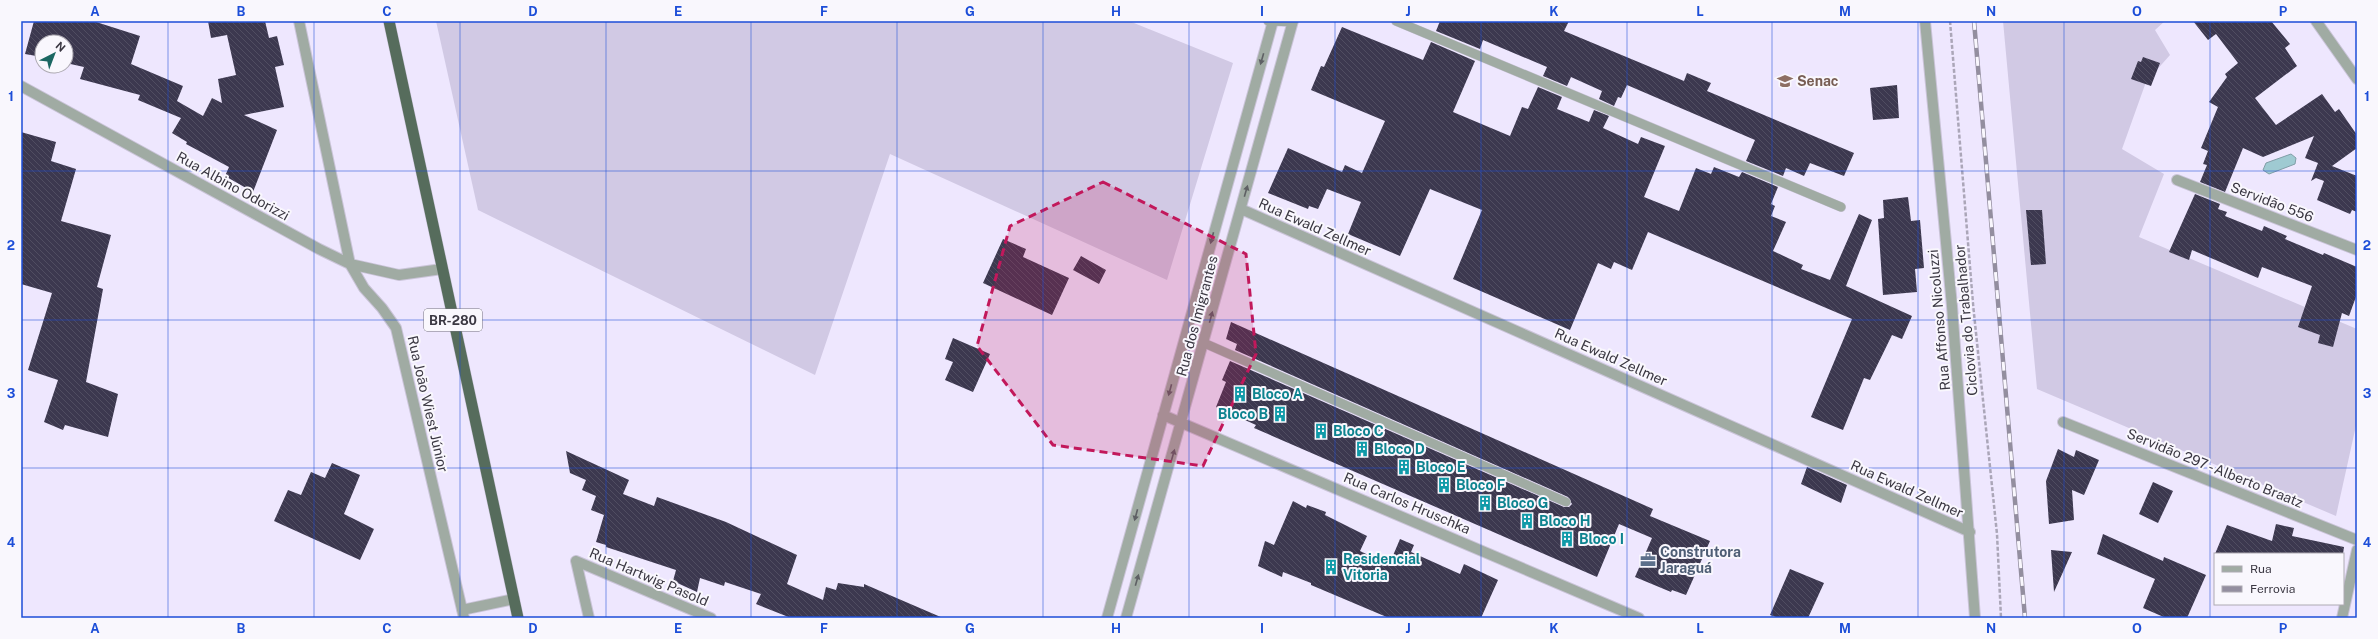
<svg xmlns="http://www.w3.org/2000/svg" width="2378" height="639" font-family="'Public Sans',sans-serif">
  <defs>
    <pattern id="building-back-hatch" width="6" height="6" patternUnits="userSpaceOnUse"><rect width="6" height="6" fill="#3c384f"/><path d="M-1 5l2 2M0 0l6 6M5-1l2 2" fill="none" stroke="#504d61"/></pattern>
  </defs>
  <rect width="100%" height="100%" fill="#eee7fe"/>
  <!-- grass -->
  <path fill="#d1c9e4" d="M436,21H1129L1233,63L1167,280L890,154L815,375L478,210Z
    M2003,21H2165L2155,30L2170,55L2146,82L2122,149L2164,174L2139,237L2357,329V421L2336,516L2037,389Z"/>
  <!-- water -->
  <path fill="#9fcad2" stroke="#819ea7" d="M2291,154L2296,158L2295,164L2269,174L2263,170L2266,163Z"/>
  <!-- building -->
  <path fill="url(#building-back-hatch)" d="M34,21H93L140,36L131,64L183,86L177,101L203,116L212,98L222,103L218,79L236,75L227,35L211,38L208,21H265L269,38L277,36L284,65L275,67L284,107L244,115L277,130L253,192L225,176L229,167L186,144L187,142L172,133L181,118L138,100L140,95L80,79L84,67L66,63V42H42V57L25,54Z
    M1440,21H1569L1564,31L1684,81L1687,73L1711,83L1707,91L1854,153L1844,176L1810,163L1804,176L1786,168L1783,176L1746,161L1755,140L1627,85L1621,98L1618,97L1614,106L1599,99L1602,91L1571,77L1567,86L1543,76L1547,67L1483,40L1480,49L1436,31Z
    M2193,21H2271L2290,44L2285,48L2297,66L2255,98L2276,125L2322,94L2335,112L2339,109L2357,135V148L2332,166L2357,176V212L2352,210L2350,214L2317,200L2324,181L2316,178L2311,181L2318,163L2305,158L2314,136L2263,157L2243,148L2225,192L2200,182L2207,165L2203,164L2208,151L2201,148L2218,107L2209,102L2227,77L2225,74L2238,63L2216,34L2208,40Z
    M1342,27L1423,60L1431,42L1475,61L1453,112L1510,136L1522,107L1528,109L1538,87L1562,97L1557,109L1589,122L1594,110L1609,116L1603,128L1638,144L1641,137L1665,146L1644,197L1679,211L1696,168L1711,174L1714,167L1739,177L1742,172L1778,187L1771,204L1775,206L1771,216L1786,222L1773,251L1803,265L1801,269L1830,280L1859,214L1872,220L1846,286L1912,316L1902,339L1892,335L1870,380L1864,378L1843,430L1811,417L1852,319L1648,232L1632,270L1614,262L1611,269L1598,263L1570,330L1453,279L1482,210L1430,189L1400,256L1348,234L1361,202L1327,189L1318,209L1309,206L1308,209L1268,193L1288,148L1342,172L1345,165L1362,173L1385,121L1311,90L1321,66L1324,67Z
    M2143,57L2160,63L2151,86L2131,79L2138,61L2141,62Z
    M1897,85L1899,118L1873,120L1870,88Z
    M21,132L56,142L51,161L76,169L61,221L111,235L97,287L103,289L86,382L118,394L108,437L65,425L63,430L44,422L58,380L28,370L52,293L21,284Z
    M2195,194L2220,204L2218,209L2227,212L2225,216L2262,231L2264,226L2287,236L2285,239L2323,255L2324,253L2357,267V294L2349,316L2342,313L2333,347L2318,343L2320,335L2298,327L2312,286L2262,267L2258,278L2192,250L2189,260L2169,252Z
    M1908,197L1911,221L1920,220L1924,268L1915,269L1917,292L1883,295L1878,219L1884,218L1883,200Z
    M2026,210H2042L2046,264L2031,265Z
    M1003,239L1026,249L1023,257L1069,278L1052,315L983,283Z
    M1081,256L1106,270L1099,284L1073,270Z
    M1231,322L1653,509L1650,516L1710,541L1686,595L1672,590L1671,592L1635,577L1652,538L1619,524L1597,577L1254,428L1256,425L1216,407L1226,382L1222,380L1230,361L1564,507H1569L1572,504L1568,497L1235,350L1237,344L1226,339Z
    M953,338L990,354L973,392L945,380L953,362L945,359Z
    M2058,449L2074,457L2076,450L2099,460L2084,495L2072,490L2074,520L2049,524L2046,481Z
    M566,451L629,480L623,494L654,506L657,497L726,522L797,555L787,584L823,600L826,587L836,590L838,583L864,587V584L943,618H791L756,604L761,594L725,582L724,586L700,578L697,592L673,581L676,570L606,547V545L596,542L604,515L591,510L596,496L582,490L586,480L570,473Z
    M332,463L360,475L344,514L374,529L360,560L274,521L288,490L301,495L311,472L325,478Z
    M1807,467L1847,485L1841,503L1801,484Z
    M2153,482L2173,491L2158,523L2139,514Z
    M1293,501L1306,508L1307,505L1326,512L1325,515L1367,536L1360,551L1389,565L1400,539L1414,545L1411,552L1460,574L1464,564L1498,580L1481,618H1389L1311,585V583L1283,572L1282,577L1258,566L1265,541L1274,545Z
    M2276,524L2294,528L2292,536L2344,547L2343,554H2215L2227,525L2272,541Z
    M2103,534L2163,561L2164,557L2206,575L2187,618H2166L2143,608L2155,579L2097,554Z
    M2051,550L2072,552L2054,592Z
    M1790,569L1824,583L1808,618H1779L1770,615Z"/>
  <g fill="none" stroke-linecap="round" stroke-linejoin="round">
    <defs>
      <path id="service" d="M1268,21L1293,22
        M1396,21L1841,207
        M1204,343L1566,502"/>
      <path id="minor" d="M299,21L350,264L364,288L382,308L396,328L464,618
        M21,86L319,249L350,264L399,275L442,269
        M2177,180L2357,250
        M1241,209L1970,532
        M1163,415L1639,618
        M2063,422L2357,540
        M576,561L711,618
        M576,561L589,618
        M462,610L514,599
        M1107,618L1273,21
        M1126,618L1293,21"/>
      <path id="tertiary" d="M1925,21L1952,306L1975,618
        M2316,21L2357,79
        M2342,618L2357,550"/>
      <path id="trunk" d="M389,21L518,618"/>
    </defs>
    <!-- service casing -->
    <use href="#service" stroke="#cac4d8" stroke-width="10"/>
    <!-- minor casing -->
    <use href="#minor" stroke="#cac4d8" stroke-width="12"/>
    <!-- tertiary casing -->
    <use href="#tertiary" stroke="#cac4d8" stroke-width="12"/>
    <!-- trunk casing -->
    <use href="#trunk" stroke="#cac4d8" stroke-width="12"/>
    <!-- path -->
    <path stroke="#aba6b8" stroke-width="2.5" stroke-dasharray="4 2" stroke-linecap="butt" d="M1950,21L1973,304L1997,534L2001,618"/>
    <!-- service -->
    <use href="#service" stroke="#a0aba3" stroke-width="9"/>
    <!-- minor -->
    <use href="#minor" stroke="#a0aba3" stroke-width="10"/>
    <!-- tertiary -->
    <use href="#tertiary" stroke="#a0aba3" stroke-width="10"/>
    <!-- trunk -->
    <use href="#trunk" stroke="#566c5c" stroke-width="11"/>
    <defs>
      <path id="rail" d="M1974,21L2025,618"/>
    </defs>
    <!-- rail casing -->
    <use href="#rail" stroke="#938e9f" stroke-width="4.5"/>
    <!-- rail -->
    <use href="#rail" stroke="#f9f7fd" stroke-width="3" stroke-dasharray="9" stroke-linecap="butt"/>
  </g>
  <!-- one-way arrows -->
  <defs><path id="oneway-solid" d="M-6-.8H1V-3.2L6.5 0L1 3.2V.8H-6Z"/></defs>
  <g fill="#5e6064">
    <use href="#oneway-solid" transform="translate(1262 59) rotate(106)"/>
    <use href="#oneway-solid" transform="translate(1246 191) rotate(-74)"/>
    <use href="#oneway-solid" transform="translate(1212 238) rotate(105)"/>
    <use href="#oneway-solid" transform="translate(1211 317) rotate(-75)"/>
    <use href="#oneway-solid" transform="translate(1170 390) rotate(105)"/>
    <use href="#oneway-solid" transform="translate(1173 455) rotate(-74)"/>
    <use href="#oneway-solid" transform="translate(1136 515) rotate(105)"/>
    <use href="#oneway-solid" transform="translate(1137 580) rotate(-74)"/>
  </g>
  <!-- marked area -->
  <path fill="#c2185b" fill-opacity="0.2" stroke="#c2185b" stroke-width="3" stroke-dasharray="8 5" stroke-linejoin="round" d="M1103,182L1246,254L1256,354L1203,466L1053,445L977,346L1010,226Z"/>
  <!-- grid -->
  <path fill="none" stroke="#1d4ed8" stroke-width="1" stroke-opacity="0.55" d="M168,21V618M314,21V618M460,21V618M606,21V618M751,21V618M897,21V618M1043,21V618M1189,21V618M1335,21V618M1481,21V618M1627,21V618M1772,21V618M1918,21V618M2064,21V618M2210,21V618M21,171H2357M21,320H2357M21,468H2357"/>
  <!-- icons -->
  <defs>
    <symbol id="university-bare" viewBox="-9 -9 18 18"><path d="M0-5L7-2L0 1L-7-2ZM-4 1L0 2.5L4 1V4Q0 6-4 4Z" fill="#8d6e63" stroke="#f9f7fd" stroke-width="2.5" paint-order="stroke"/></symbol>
    <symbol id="building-bare" viewBox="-9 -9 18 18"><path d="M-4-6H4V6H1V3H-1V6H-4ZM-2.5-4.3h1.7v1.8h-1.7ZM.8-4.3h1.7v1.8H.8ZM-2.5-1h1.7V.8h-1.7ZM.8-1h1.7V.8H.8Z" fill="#0f9aa8" stroke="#f9f7fd" stroke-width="2.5" paint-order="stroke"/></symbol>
    <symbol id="office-bare" viewBox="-9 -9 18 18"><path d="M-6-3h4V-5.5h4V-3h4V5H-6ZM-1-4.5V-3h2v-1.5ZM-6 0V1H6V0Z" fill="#5c6f8a" stroke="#f9f7fd" stroke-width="2.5" paint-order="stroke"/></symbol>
  </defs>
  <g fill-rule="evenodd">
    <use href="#university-bare" x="1774" y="70" width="22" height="22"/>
    <use href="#building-bare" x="1229" y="383" width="22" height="22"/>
    <use href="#building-bare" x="1269" y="403" width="22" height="22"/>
    <use href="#building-bare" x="1310" y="420" width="22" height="22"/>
    <use href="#building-bare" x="1351" y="438" width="22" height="22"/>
    <use href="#building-bare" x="1393" y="456" width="22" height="22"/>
    <use href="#building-bare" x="1433" y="474" width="22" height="22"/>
    <use href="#building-bare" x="1474" y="492" width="22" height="22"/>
    <use href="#building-bare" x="1516" y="510" width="22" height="22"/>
    <use href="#building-bare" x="1556" y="528" width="22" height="22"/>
    <use href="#office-bare" x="1637" y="549" width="22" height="22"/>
    <use href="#building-bare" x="1320" y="556" width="22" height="22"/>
  </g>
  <g text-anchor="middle" stroke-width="4" stroke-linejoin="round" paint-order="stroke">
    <!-- shield labels -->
    <rect fill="#f9f7fd" stroke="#73717a" stroke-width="1" x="424" y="309" width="58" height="22" rx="3"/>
    <g font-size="13" font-weight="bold" fill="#3a3742">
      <text x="453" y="325">BR-280</text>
    </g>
    <!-- education labels -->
    <g font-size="14" font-weight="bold" fill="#785e54" stroke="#f9f7fd" text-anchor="start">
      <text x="1797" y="86">Senac</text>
    </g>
    <!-- street labels -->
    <g font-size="14" fill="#3a3742" stroke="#f9f7fd">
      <text transform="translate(233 186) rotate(29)" y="5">Rua Albino Odorizzi</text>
      <text transform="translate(2272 202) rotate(21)" y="5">Servidão 556</text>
      <text transform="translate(1315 227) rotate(24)" y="5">Rua Ewald Zellmer</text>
      <text transform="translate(1197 316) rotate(-75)" y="5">Rua dos Imigrantes</text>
      <text transform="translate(1939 320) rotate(-95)" y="5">Rua Affonso Nicoluzzi</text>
      <text transform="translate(1966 320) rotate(-95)" y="5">Ciclovia do Trabalhador</text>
      <text transform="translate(1611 357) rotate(24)" y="5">Rua Ewald Zellmer</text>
      <text transform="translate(428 404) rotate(77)" y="5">Rua João Wiest Júnior</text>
      <text transform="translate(2215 468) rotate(22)" y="5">Servidão 297 - Alberto Braatz</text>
      <text transform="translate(1907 489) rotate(24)" y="5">Rua Ewald Zellmer</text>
      <text transform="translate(1407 503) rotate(23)" y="5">Rua Carlos Hruschka</text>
      <text transform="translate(649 577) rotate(23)" y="5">Rua Hartwig Pasold</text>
    </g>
    <!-- culture labels -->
    <g font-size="14" font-weight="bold" fill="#0d838f" stroke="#f9f7fd" text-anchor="start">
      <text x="1252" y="399">Bloco A</text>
      <text x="1268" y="419" text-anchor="end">Bloco B</text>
      <text x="1333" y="436">Bloco C</text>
      <text x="1374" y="454">Bloco D</text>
      <text x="1416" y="472">Bloco E</text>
      <text x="1456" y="490">Bloco F</text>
      <text x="1497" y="508">Bloco G</text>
      <text x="1539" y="526">Bloco H</text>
      <text x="1579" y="544">Bloco I</text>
      <text x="1343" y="564">Residencial<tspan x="1343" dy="16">Vitoria</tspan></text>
    </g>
    <!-- service labels -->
    <g font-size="14" font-weight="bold" fill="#4e5e75" stroke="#f9f7fd" text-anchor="start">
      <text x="1660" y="557">Construtora<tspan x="1660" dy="16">Jaraguá</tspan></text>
    </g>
  </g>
  <!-- border -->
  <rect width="2378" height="639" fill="none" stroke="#f9f7fd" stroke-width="44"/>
  <!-- legend -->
  <rect x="2214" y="553" width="130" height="52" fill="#f9f7fd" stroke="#adaab2"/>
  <rect x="2222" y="566" width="20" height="6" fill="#a0aba3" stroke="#adaab2"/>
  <text x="2250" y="573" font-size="12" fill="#3a3742">Rua</text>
  <rect x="2222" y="586" width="20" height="6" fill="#938e9f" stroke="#adaab2"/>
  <text x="2250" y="593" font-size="12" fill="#3a3742">Ferrovia</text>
  <!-- north arrow -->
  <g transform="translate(54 54) rotate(42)"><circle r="19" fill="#f9f7fd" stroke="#adaab2"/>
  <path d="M0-3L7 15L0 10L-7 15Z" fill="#1b6762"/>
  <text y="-6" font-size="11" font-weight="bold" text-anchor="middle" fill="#3a3742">N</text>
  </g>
  <rect x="22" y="22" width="2334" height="595" fill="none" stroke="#1d4ed8" stroke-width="1.5"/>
  <g font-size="13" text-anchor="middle" font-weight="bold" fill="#1d4ed8">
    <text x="95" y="16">A</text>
    <text x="241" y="16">B</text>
    <text x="387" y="16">C</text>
    <text x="533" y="16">D</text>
    <text x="678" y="16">E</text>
    <text x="824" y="16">F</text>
    <text x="970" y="16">G</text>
    <text x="1116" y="16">H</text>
    <text x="1262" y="16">I</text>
    <text x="1408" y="16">J</text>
    <text x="1554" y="16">K</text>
    <text x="1700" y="16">L</text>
    <text x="1845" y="16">M</text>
    <text x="1991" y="16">N</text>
    <text x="2137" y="16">O</text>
    <text x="2283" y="16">P</text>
    <text x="11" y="101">1</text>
    <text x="2367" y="101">1</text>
    <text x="11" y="250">2</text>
    <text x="2367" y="250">2</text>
    <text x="11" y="398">3</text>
    <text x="2367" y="398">3</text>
    <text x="11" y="547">4</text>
    <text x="2367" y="547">4</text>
    <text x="95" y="633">A</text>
    <text x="241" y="633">B</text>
    <text x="387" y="633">C</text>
    <text x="533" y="633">D</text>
    <text x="678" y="633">E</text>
    <text x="824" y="633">F</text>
    <text x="970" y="633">G</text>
    <text x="1116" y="633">H</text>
    <text x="1262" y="633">I</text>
    <text x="1408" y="633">J</text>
    <text x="1554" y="633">K</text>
    <text x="1700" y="633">L</text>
    <text x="1845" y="633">M</text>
    <text x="1991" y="633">N</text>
    <text x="2137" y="633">O</text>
    <text x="2283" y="633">P</text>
  </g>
</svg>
